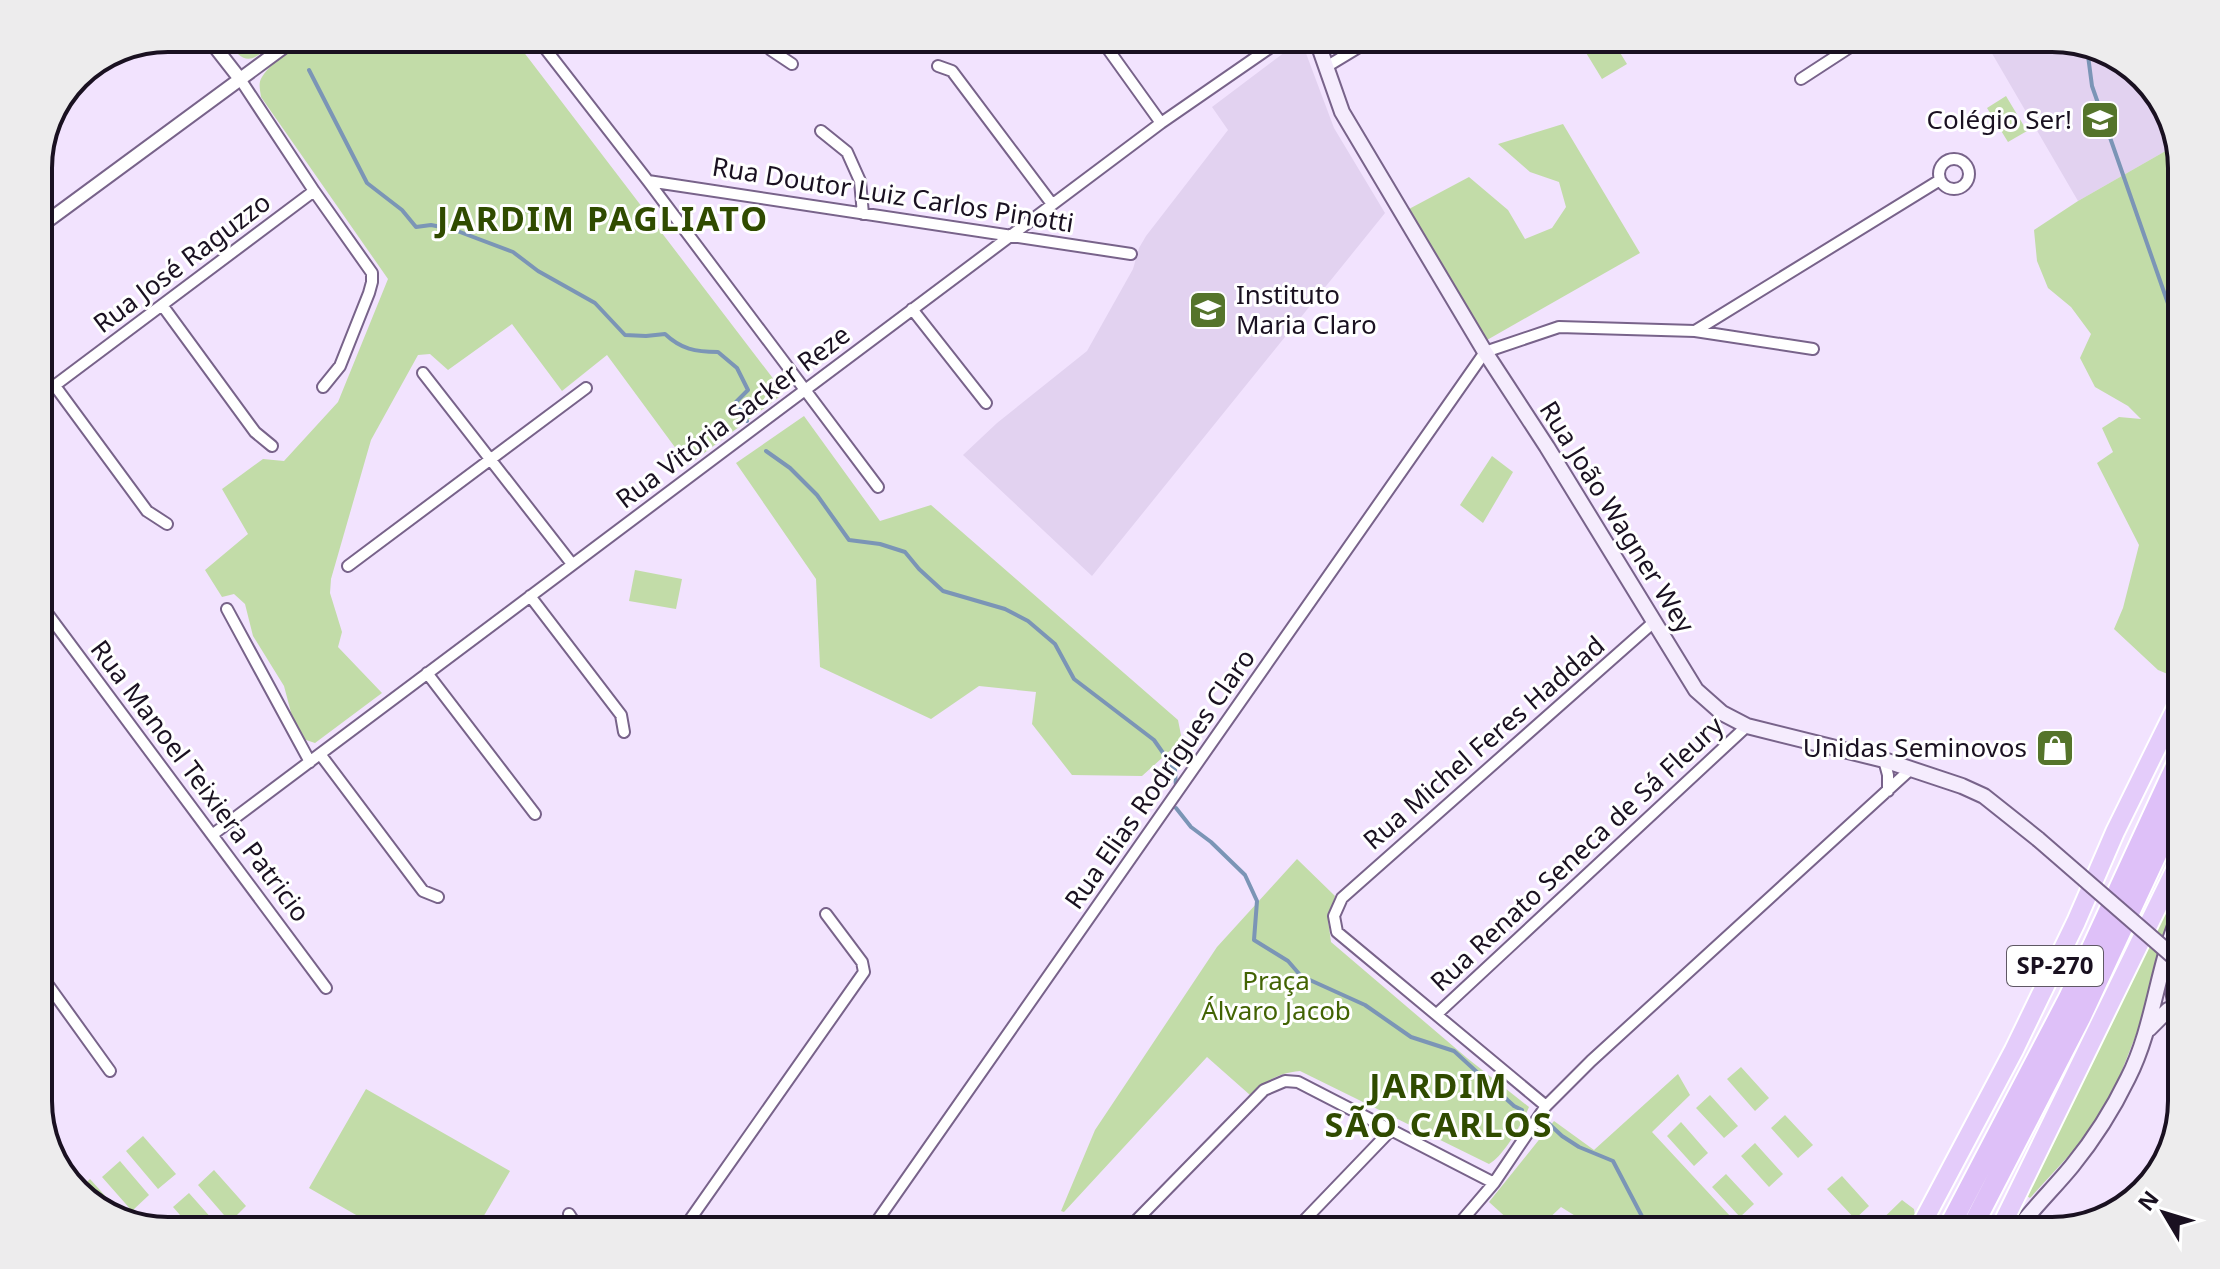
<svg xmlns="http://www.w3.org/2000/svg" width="2220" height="1269" font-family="'Noto Sans',sans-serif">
  <rect width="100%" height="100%" fill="#f2e3fe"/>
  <!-- built -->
  <path fill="#e2d2f0" d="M2010,38H2051L2116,55L2160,96L2176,145L2078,201L1990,50Z
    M1301,40L1334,128L1385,213L1092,576L963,455L997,423L1087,351L1133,269L1139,248L1146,236L1228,130L1212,107Z"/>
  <!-- green -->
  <path fill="#c2dca8" d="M224,38H281C251,60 249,71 224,38Z
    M311,38H513L778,385L781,392L779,397L688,465L607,355L562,391L512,324L448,370L430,354L418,355L371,440L331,579L330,593L342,632L338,647L382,693L315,743L303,739L293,720L284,686L253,636L245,604L234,594L222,597L205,570L248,534L222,489L263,459L284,461L338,402L388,279L261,97C260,89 258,83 262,77C272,60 296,49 311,38Z
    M1577,38H1611L1627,64L1602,79Z
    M2006,96L2027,131L2008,142L1987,108Z
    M1563,124L1640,253L1487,340L1409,209L1469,177L1508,210L1525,239L1552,228L1566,207L1559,182L1530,172L1498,144Z
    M2176,145L2182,160V680L2158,670L2114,629L2123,608L2139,545L2097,463L2113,452L2102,428L2119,417L2141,419L2128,406L2095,387L2080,358L2091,334L2071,307L2048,288L2037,261L2034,230L2078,201Z
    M804,416L880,521L931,505L1178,720L1182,740L1142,776L1072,775L1032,724L1036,692L979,686L931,719L820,667L816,579L736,463Z
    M1492,456L1513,472L1483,523L1460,505Z
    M635,570L682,579L676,609L629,601Z
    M1297,859L1335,896L1328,920L1331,942L1467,1058L1529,1107C1523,1122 1503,1157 1489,1164L1300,1071C1278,1073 1266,1081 1250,1095L1207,1057L1064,1212L1061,1211L1095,1130L1217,947Z
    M2182,876V889L2170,916L2155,968L2152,994L2119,1078L2099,1116L2074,1150L2030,1198L2027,1196Z
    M1741,1067L1769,1098L1755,1111L1727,1079Z
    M1678,1074L1690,1095L1652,1132L1744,1231H1587L1585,1222L1561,1207L1544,1223L1550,1231H1521L1489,1202L1554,1121L1594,1150Z
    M366,1089L510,1171L475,1231H384L309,1188Z
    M1710,1095L1738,1126L1724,1138L1696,1108Z
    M1785,1115L1813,1145L1798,1158L1771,1128Z
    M1681,1122L1708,1153L1694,1166L1667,1136Z
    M143,1136L176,1174L158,1189L126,1151Z
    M1755,1143L1783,1174L1769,1187L1741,1156Z
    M120,1161L149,1195L132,1211L102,1177Z
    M214,1170L246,1206L230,1222L198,1185Z
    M1726,1174L1754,1204L1740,1217L1712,1187Z
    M1842,1176L1869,1206L1855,1219L1827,1189Z
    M90,1179L125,1218L124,1219L104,1214L78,1190Z
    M189,1193L221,1229L218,1231H194L173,1207Z
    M1902,1200L1914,1209L1915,1216L1907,1231H1870Z"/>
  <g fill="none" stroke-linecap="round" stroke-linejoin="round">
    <!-- stream -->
    <path stroke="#7b95b6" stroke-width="4" d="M2087,48L2092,86L2171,312L2182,352
      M309,70L367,183L402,210L416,227L431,225L452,229L513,252L538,271L595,303L625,335L646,336L665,334C681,349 695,352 718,352L737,368L748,390L736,402L747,421
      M766,451L790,468L817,495L849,540L880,544L905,552L919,569L943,591L1005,609L1028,621L1055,644L1074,679L1154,740L1175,770L1176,787
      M1176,808L1191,827L1211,842L1245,875L1257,901L1254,940L1288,961L1301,976L1365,1005L1411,1037L1454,1051L1514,1106L1522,1110
      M1546,1121L1562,1136L1579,1147L1613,1161L1646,1224L1655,1231"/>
    <defs>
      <path id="minor" d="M537,38L648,181L878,487
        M763,38L771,50L792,64
        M1100,38L1161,123
        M938,66L952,71L1052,204
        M1326,67L1374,38
        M240,79L314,191L372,273V282L369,293L340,366L323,387
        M1801,79L1864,38
        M821,131L847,152L860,181L863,214
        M1939 174a15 15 0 1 1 30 0a15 15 0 1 1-30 0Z
        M648,181L1131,254
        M162,305L255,432L272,446
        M912,309L986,403
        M1695,331L1940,180
        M423,373L572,564
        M55,386L147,511L167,524
        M38,398L314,191
        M348,566L586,388
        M530,596L621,715L624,732
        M38,601L326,988
        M227,609L310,762
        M427,673L535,814
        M320,754L423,891L438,897
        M1884,760L1888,775V791
        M212,835L1161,123L1284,38
        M38,971L110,1071
        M1437,1014L1747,726
        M1546,1106L1337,932L1334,916L1342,898L1655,621
        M569,1214L580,1231
        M682,1231L864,972L862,962L826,914
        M870,1231L1485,352L1559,327L1695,331L1813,349
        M1126,1231L1264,1090L1285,1081L1298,1082L1494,1183
        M1294,1231L1392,1129
        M1453,1231L1494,1183L1546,1106L1591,1061L1912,768"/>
      <path id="tertiary" d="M208,38L240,79
        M38,228L296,38"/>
      <path id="secondary" d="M1316,38L1342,112L1485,352L1547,447L1696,690L1722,713L1747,726L1884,760L1962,786L1984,796L2038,839
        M2177,1006C2170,992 2175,973 2182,959
        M2149,1029L2168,1010L2182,1006
        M2016,1231C2033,1208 2054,1188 2072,1166C2094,1139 2113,1109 2128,1078C2155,1025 2157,963 2182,909"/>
      <path id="trunk" d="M1918,1231L2014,1050L2076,922L2115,832L2182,696
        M1999,1231L2182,856"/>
      <path id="motorway" d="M1947,1231L2069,998L2182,753
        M1970,1231L2080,1018L2182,799"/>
    </defs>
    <!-- minor casing -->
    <use href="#minor" stroke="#78638a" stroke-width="14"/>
    <!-- tertiary casing -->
    <use href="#tertiary" stroke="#78638a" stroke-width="16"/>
    <!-- secondary casing -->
    <use href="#secondary" stroke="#78638a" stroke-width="18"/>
    <!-- trunk casing -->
    <use href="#trunk" stroke="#fff" stroke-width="22"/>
    <!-- motorway casing -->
    <use href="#motorway" stroke="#fff" stroke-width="24"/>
    <!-- minor -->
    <use href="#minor" stroke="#fff" stroke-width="10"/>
    <!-- tertiary -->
    <use href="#tertiary" stroke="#fff" stroke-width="12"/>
    <!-- secondary -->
    <use href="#secondary" stroke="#f5ecfd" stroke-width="14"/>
    <!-- trunk -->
    <use href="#trunk" stroke="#e4ccfa" stroke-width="18"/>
    <!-- motorway -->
    <use href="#motorway" stroke="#dec0f8" stroke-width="20"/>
    <defs>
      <path id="secondary-bridge" d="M2038,839L2182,964"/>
    </defs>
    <!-- secondary-bridge casing -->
    <use href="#secondary-bridge" stroke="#78638a" stroke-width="18" stroke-linecap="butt"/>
    <!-- secondary-bridge -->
    <use href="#secondary-bridge" stroke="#f5ecfd" stroke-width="14"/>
  </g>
  <!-- icons -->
  <defs>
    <symbol id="school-square" viewBox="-11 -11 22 22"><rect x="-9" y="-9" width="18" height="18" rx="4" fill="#55742b" stroke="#fff"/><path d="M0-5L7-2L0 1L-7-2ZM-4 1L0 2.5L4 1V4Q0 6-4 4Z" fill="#fff"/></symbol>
    <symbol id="shop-square" viewBox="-11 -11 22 22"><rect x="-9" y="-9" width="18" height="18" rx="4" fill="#55742b" stroke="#fff"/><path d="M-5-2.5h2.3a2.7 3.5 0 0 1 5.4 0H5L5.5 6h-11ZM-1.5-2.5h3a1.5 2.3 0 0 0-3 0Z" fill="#fff"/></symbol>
  </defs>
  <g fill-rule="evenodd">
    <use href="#school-square" x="2078" y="98" width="44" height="44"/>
    <use href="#school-square" x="1186" y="288" width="44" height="44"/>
    <use href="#shop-square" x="2033" y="726" width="44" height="44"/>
  </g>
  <g text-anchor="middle" stroke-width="6" stroke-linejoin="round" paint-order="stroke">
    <!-- shield labels -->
    <rect fill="#fff" stroke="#5f5864" stroke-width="2" x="2007" y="946" width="96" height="40" rx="6"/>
    <g font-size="24" font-weight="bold" fill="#1a1121">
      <text x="2055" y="974">SP-270</text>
    </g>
    <!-- poi labels -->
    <g font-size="26" fill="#1a1121" stroke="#fff" text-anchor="end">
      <text x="2072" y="129">Colégio Ser!</text>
      <text x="1236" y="304" text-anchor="start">Instituto<tspan x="1236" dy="30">Maria Claro</tspan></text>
      <text x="2027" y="757">Unidas Seminovos</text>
    </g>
    <!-- street labels -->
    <g font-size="26" fill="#1a1121" stroke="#fff">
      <text transform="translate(893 195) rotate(9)" y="9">Rua Doutor Luiz Carlos Pinotti</text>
      <text transform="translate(182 263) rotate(-37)" y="9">Rua José Raguzzo</text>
      <text transform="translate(733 417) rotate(-37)" y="9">Rua Vitória Sacker Reze</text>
      <text transform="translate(1617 517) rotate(58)" y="9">Rua João Wagner Wey</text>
      <text transform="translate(1484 743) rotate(-41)" y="9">Rua Michel Feres Haddad</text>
      <text transform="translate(1160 779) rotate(-55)" y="9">Rua Elias Rodrigues Claro</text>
      <text transform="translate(200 781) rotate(53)" y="9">Rua Manoel Teixiera Patricio</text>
      <text transform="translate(1577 854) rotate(-43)" y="9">Rua Renato Seneca de Sá Fleury</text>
    </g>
    <!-- park labels -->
    <g font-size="26" fill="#426303" stroke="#fff">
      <text x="1276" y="990">Praça<tspan x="1276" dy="30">Álvaro Jacob</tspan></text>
    </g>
    <!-- district labels -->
    <g font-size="34" font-weight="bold" letter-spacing="2" fill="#304b00" stroke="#fff">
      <text x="603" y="231">JARDIM PAGLIATO</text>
      <text x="1439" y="1098">JARDIM<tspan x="1439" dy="39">SÃO CARLOS</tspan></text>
    </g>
  </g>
  <!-- crop -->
  <path d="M0 0H2220V1269H0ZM168 52H2052A116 116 0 0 1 2168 168V1101A116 116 0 0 1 2052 1217H168A116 116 0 0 1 52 1101V168A116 116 0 0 1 168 52Z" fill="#edeced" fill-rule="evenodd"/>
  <path fill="none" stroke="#1a1121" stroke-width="4" d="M168 52H2052A116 116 0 0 1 2168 168V1101A116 116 0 0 1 2052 1217H168A116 116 0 0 1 52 1101V168A116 116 0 0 1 168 52Z"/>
  <!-- north arrow -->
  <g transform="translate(2164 1213) rotate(308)" stroke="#ffffff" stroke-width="6" paint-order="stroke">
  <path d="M0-6L14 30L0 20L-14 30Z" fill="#1a1121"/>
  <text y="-12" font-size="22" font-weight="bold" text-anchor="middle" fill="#1a1121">N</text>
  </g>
</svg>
